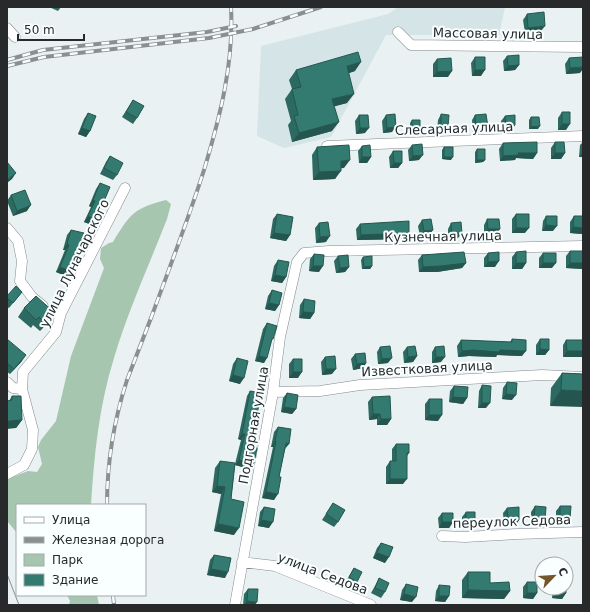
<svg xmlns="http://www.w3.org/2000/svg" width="590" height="612" font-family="'DejaVu Sans',sans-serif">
  <rect width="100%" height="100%" fill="#eaf1f2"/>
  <!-- built -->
  <path fill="#d5e4e7" d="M398,7H505L499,35H386L331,137L284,148L257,136L261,46L388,14Z"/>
  <!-- green -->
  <path fill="#a6c6b0" d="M166,200L171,204L167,219C149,265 128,311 114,358C99,406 94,455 91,505H17V533L7,521V479L28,471L37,472L42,464L38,447L41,440L56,421L71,356L104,268L100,259L101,248L109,243L113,242C130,214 134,208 166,200Z
    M67,595H97L99,605H69L70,601Z"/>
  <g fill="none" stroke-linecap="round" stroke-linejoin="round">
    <defs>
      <path id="minor" d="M7,28L15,37
        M398,32L411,45L583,47
        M327,146L583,136
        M7,228L18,241L22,261L20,281L32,297L43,306
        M7,382L13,388L22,389
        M273,392L320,391L360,385L542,375L583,377
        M7,474L24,465L32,449L33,430L22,389L23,372L56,332L61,313L125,188
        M442,536L465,537L517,534L583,532
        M242,562L275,566L371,605
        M235,605L273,392L280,337L297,262L304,253L329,251L583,246"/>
    </defs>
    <!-- minor casing -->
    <use href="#minor" stroke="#848a8b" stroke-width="11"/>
    <!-- minor -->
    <use href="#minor" stroke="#fff" stroke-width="10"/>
    <!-- tram -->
    <path stroke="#8a8f90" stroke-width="1" d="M7,574L19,605"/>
    <defs>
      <path id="rail" d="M7,60L43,50L207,32L236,26
        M7,66L44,57L209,38L253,29L321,7
        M107,505C107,463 114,420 127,380C135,359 143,339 151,318C169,269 188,220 204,170C220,117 234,63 231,7
        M113,595L114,605"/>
    </defs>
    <!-- rail casing -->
    <use href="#rail" stroke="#8a8f90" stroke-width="4"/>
    <!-- rail -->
    <use href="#rail" stroke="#f9feff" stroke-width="2.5" stroke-dasharray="8" stroke-linecap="butt"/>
  </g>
  <!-- wall -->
  <path fill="#2c6a61" d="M49,7H61L58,11Z
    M527,14L541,31L525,33L523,20Z
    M507,56L519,65L515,70L504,71L503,61Z
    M475,57L481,76H472L471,63Z
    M569,58L580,73L566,74L565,64Z
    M437,59L448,77H433V64Z
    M296,70L355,71L349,73L347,103L334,106L332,131L292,142L288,125L291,121L285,99L292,89L289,80Z
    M133,100L137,118L133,124L122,117Z
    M562,112L566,130H558V118Z
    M88,113L90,131L86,137L78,134L84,119Z
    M441,114L444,132H437L438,120Z
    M359,115L365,133L356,134L355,121Z
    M386,115L392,132L383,133L382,121Z
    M475,115L488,127L484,132L473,133L472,120Z
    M505,116L515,125L511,131H502L501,121Z
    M531,117L538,129H529V120Z
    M412,120L420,131L418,134H411L410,123Z
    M555,142L565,153L561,159H551V148Z
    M583,142V157H579L580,145Z
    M503,143L537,153L533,159L516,158L515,160L500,161L499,149Z
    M412,145L419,160L409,161L408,150Z
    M362,146L371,157L367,163H359L358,151Z
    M317,147L344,168H341L335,179L313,180L312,155Z
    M444,147L451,160L442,159V150Z
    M477,149L485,160L483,162L475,163V152Z
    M393,151L402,163L398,168H390L389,157Z
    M110,156L117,175L113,180L100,174L106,162Z
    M100,183L96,220L92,225L84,222L91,207L89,206L96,189Z
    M11,195L27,211L13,216L7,201Z
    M277,214L290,235L286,241L270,238L273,219Z
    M516,214L525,233H512V219Z
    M546,216L553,231H542L543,221Z
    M574,216H583V233L582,234L570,233V222Z
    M487,219L496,234L484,235V225Z
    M422,220L429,236L420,237L418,226Z
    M319,223L326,242L316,243L315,228Z
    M451,223L458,238L448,239V229Z
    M360,224L409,233L405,239L357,240L356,229Z
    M71,230L66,276L56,272L65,250H63L67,235Z
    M570,251H583V269L566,268V256Z
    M516,252L526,263L522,269H512V257Z
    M488,253L495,267H484V258Z
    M543,253L552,268H539V258Z
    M314,254L319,272L309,271L310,259Z
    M422,255L466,263L462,268L437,272H419L418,260Z
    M338,256L349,267L345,272L336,273L334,261Z
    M363,257L372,266L370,269H362L361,260Z
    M278,260L286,277L282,283L271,281L274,266Z
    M272,290L279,305L275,311L265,309L268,296Z
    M22,292L9,308L7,307V296Z
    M304,299L314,313L310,319L299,318L300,305Z
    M24,308L55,313L49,321L40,331L33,325L31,328L18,317Z
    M267,323L271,342L264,363L255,361L263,329Z
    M7,339L22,361L10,374L7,372Z
    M512,339L522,356L497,355L496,357L469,356L458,357L457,346L461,340L510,342Z
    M540,339L549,350L545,355H536V345Z
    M566,340H583L563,357V345Z
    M380,347L388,363L378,364L377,352Z
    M407,347L417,356L413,362L404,363L403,352Z
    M435,347L441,362L432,363V352Z
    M355,354L366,363L363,368L353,370L351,359Z
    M325,357L332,374L322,375L321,362Z
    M237,358L240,384L229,381L233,364Z
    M293,359L298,378H289V364Z
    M562,373L583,374L550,406L551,388Z
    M507,382L512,400L502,399L503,388Z
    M482,385L486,408H478L479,391Z
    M454,386L467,398L463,404L449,402L450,391Z
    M250,391L251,447L254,463L250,469L235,465L231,499L234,535L214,531L221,494L212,492L215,468L220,461L235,464L241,440L238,439L247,396Z
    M287,393L296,409L292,414L281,412L283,398Z
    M12,396L22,420L16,428L9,401Z
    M372,397L391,419L387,425H377V419L369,420L368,402Z
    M429,399L438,421L425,420V404Z
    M278,427L285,449L274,500L262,498L273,447H271L274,432Z
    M396,444L409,453L407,456L403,484H386V467L390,461H392V449Z
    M333,503L338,522L334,527L322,520Z
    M535,506L545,521L541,526H531V512Z
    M560,506L570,519L567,525L556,524V511Z
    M264,507L269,528L258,526L260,512Z
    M507,508L519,520L515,526L504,527L503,513Z
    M466,512L471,528L463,529L462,517Z
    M442,513L453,522L449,528H439L438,518Z
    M381,543L385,563L373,558L377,548Z
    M214,555L225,578L207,575L210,560Z
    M354,568L357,582L353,587L345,583Z
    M468,572L490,583L510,591L504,599L462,598V580Z
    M379,578L385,592L381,598L371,593L376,584Z
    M527,582L537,593L533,599L523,598V587Z
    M406,584L412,602L400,600L402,590Z
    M583,584V599H582V586Z
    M439,585L449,596L445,602L435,601L436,591Z
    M553,588H566V593L562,599L552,598Z
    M248,589L255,605H243L244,594Z"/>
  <!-- shaded-wall -->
  <path fill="#24564f" d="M545,26L541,31L525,33L528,28Z
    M361,62L355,71L340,76L347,66Z
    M519,65L515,70L504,71L508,66Z
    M583,67V69L580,73L566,74L570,68Z
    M475,70H485L481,76H472Z
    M452,71L448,77H433L437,72Z
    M354,94L347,103L325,109L332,99Z
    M339,122L332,131L292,142L299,133Z
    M562,124H570L566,130H558Z
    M515,125L511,131H502L506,126Z
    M441,126L448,127L444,132H437Z
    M540,126L538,129H529L531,127Z
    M396,127L392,132L383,133L387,128Z
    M488,127L484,132L473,133L476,128Z
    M82,128L90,131L86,137L78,134Z
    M360,128H369L365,133L356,134Z
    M412,131H420L418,134H411Z
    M583,152V157H579Z
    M518,153H537L533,159L516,158L515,160L500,161L503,156Z
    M555,153H565L561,159H551Z
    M423,155L419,160L409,161L413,156Z
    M362,157H371L367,163H359Z
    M444,157H453L451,160L442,159Z
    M350,160L344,168L335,169L341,161Z
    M477,160H485L483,162L475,163Z
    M394,163H402L398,168H390Z
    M341,171L335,179L313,180L319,172Z
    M16,173L12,179L7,183V180Z
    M93,200L95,201L91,207L89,206Z
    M31,205L27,211L13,216L17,211Z
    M88,216L96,220L92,225L84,222Z
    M546,225L557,226L553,231H542Z
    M573,227L583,228V233L582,234L570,233Z
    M516,228H529L525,233H512Z
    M488,229H500L496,234L484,235Z
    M433,230L429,236L420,237L424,231Z
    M274,233L290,235L286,241L270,238Z
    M409,233L405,239L357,240L361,235Z
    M462,233L458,238L448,239L452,234Z
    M330,236L326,242L316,243L320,237Z
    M67,244L69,245L65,250H63Z
    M499,261L495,267H484L488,262Z
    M466,263L462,268L437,272H419L423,267Z
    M516,263H526L522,269H512Z
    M543,263H556L552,268H539Z
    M570,263H583V269L566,268Z
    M313,266H323L319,272L309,271Z
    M372,266L370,269H362L364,267Z
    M60,267L70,271L66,276L56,272Z
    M349,267L345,272L336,273L340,268Z
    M275,275L286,277L282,283L271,281Z
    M269,303L279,305L275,311L265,309Z
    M303,312L314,313L310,319L299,318Z
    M55,313L49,321L40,331L45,323Z
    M540,349L549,350L545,355H536Z
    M473,350H500L526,351L522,356L497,355L496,357L469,356L458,357L462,351Z
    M567,351H583V357H563Z
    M26,355L22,361L10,374L14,369Z
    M259,356L267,358L264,363L255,361Z
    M417,356L413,362L404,363L408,357Z
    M436,357H445L441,362L432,363Z
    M392,358L388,363L378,364L382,359Z
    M366,363L363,368L353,370L357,364Z
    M326,369H336L332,374L322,375Z
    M293,372H302L298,378H289Z
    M233,375L244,378L240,384L229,381Z
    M561,390L583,391V407L550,406Z
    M506,394L516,395L512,400L502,399Z
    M453,397L467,398L463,404L449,402Z
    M482,403H490L486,408H478Z
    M284,407L296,409L292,414L281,412Z
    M373,414H380L377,419L369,420Z
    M429,415H442L438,421L425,420Z
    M381,419H391L387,425H377Z
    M22,420L16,428L7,429V421Z
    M242,434H245L241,440L238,439Z
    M275,441H276L273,447H271Z
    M286,443L289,444L285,449Z
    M239,460L254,463L250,469L235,465Z
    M390,479H407L403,484H386Z
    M217,486L225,487L221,494L212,492Z
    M266,492L278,494L274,500L262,498Z
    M560,518L570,519L567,525L556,524Z
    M261,520L273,522L269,528L258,526Z
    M519,520L515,526L504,527L508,521Z
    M534,520L545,521L541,526H531Z
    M442,522H453L449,528H439Z
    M466,523H475L471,528L463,529Z
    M218,524L239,528L234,535L214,531Z
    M377,553L389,557L385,563L373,558Z
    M211,569L228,572L225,578L207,575Z
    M468,590L510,591L504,599L462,598Z
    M527,593H537L533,599L523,598Z
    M556,593H566L562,599L552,598Z
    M404,594L416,597L412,602L400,600Z
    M439,596H449L445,602L435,601Z
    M247,601L257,602L255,605H244Z"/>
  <!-- building -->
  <path fill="#337b71" stroke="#24564f" d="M544,12L545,26L528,28L527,14Z
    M358,52L361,62L347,66L354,94L332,99L339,122L299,133L294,116L298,115L292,89L301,87L296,70Z
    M519,55V65L508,66L507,56Z
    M475,57H485V70H475Z
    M583,57V67L570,68L569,58Z
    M451,58L452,71L437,72V59Z
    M133,100L144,106L137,118L126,112Z
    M562,112H570V124H562Z
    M88,113L96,116L90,131L82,128Z
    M395,114L396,127L387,128L386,115Z
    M441,114L449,115L448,127L441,126Z
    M486,114L488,127L476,128L475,115Z
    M359,115H368L369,128H360Z
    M515,115V125L506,126L505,116Z
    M531,117H539L540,126L531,127Z
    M412,120H420V131H412Z
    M537,142V153H518L519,155L503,156V143Z
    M555,142H564L565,153H555Z
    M422,144L423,155L413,156L412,145Z
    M349,145L350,160L341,161V171L319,172L317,147Z
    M370,145L371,157H362V146Z
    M444,147H453V157H444Z
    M477,149H485V160H477Z
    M393,151H402V163H394Z
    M110,156L123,163L117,175L104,168Z
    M7,162L16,173L7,180Z
    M100,183L110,187L96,220L88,216L95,201L93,200Z
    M25,190L31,205L17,211L11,195Z
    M277,214L293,217L290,235L274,233Z
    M516,214H529V228H516Z
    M546,216H557V226L546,225Z
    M574,216H583V228L573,227Z
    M431,219L433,230L424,231L422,220Z
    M487,219H499L500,229H488Z
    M409,221V233L361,235L360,224Z
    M328,222L330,236L320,237L319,223Z
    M461,222L462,233L452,234L451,223Z
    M71,230L84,233L70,271L60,267L69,245L67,244Z
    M526,251V263H516V252Z
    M570,251H583V263H570Z
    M464,252L466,263L441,266L423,267L422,255Z
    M499,252V261L488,262V253Z
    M543,253H556V263H543Z
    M314,254L324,255L323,266H313Z
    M348,255L349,267L340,268L338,256Z
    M372,256V266L364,267L363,257Z
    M278,260L289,262L286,277L275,275Z
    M16,286L22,292L13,303L7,298V296Z
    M272,290L282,293L279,305L269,303Z
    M36,296L55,313L45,323L39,317L36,320L24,308Z
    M304,299L315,301L314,313L303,312Z
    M267,323L277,326L273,339H272L267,358L259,356Z
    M7,339L26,355L14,369L7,363Z
    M512,339L526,340V351L500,350L499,352L473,350L462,351L461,340L512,342Z
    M540,339H549V350L540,349Z
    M566,340H583V351H567Z
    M390,346L392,358L382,359L380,347Z
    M415,346L417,356L408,357L407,347Z
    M444,346L445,357H436L435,347Z
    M365,353L366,363L357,364L355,354Z
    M335,356L336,369H326L325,357Z
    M237,358L248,361L244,378L233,375Z
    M293,359H302V372H293Z
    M562,373L583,374V391L561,390Z
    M507,382L517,383L516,395L506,394Z
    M482,385L491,386L490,403H482Z
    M454,386L468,387L467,398L453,397Z
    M250,391L261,393L251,447L257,448L254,463L239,460L245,434H242Z
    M287,393L298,395L296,409L284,407Z
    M12,396H21L22,420L7,421V401L12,400Z
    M390,396L391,419H381L380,414H373L372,397Z
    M429,399H442V415H429Z
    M278,427L291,429L289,444L286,443L279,477H281L278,494L266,492L276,441H275Z
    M396,444H409V453H407V479H390V461H396Z
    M220,461L235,463L231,499L244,502L239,528L218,524L225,487L217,486Z
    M333,503L345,510L338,522L326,514Z
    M535,506L546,507L545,521L534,520Z
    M560,506H571L570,519L560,518Z
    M264,507L275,509L273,522L261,520Z
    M519,507V520L508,521L507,508Z
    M466,512H475V523H466Z
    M442,513H453V522H442Z
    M381,543L393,547L389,557L377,553Z
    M214,555L231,558L228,572L211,569Z
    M354,568L362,572L357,582L349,577Z
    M468,572H490V583L509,582L510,591L468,590Z
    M379,578L389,583L385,592L375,588Z
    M527,582H537V593H527Z
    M406,584L418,587L416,597L404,594Z
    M439,585L450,586L449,596H439Z
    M556,588H566V593H556Z
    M248,589H258L257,602L247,601Z"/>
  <g text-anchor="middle" stroke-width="4" stroke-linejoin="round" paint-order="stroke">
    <!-- street labels -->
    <g font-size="13" fill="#27292a" stroke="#f9feff">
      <text transform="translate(488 33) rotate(1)" y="5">Массовая улица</text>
      <text transform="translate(454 128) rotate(-2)" y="5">Слесарная улица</text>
      <text transform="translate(443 236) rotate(-1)" y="5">Кузнечная улица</text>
      <text transform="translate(74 263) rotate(-64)" y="5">улица Луначарского</text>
      <text transform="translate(427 368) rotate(-3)" y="5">Известковая улица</text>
      <text transform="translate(253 425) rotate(-80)" y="5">Подгорная улица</text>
      <text transform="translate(512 521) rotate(-2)" y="5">переулок Седова</text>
      <text transform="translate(323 573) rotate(21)" y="5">улица Седова</text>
    </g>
  </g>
  <!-- border -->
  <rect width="590" height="612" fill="none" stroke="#27292a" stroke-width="16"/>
  <!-- legend -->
  <rect x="16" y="504" width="130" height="92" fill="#f9feff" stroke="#a5a9aa"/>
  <rect x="24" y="517" width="20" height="6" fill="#ffffff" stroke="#a5a9aa"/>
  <text x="52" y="524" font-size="12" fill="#27292a">Улица</text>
  <rect x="24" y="537" width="20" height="6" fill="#8a8f90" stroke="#a5a9aa"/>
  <text x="52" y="544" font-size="12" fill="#27292a">Железная дорога</text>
  <rect x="24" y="554" width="20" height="12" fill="#a6c6b0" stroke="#a5a9aa"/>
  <text x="52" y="564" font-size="12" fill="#27292a">Парк</text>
  <rect x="24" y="574" width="20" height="12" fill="#337b71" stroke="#a5a9aa"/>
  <text x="52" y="584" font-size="12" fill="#27292a">Здание</text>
  <!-- north arrow -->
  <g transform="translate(554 576) rotate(65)"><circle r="19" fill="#f9feff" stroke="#a5a9aa"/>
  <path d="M0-3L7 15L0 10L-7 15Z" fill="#75552b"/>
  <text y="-6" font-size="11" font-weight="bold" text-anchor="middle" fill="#27292a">С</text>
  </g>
  <!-- scale -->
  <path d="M18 34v6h66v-6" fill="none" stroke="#27292a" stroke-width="2"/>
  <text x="24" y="34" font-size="12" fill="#27292a" stroke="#f9feff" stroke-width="3" paint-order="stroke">50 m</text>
</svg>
